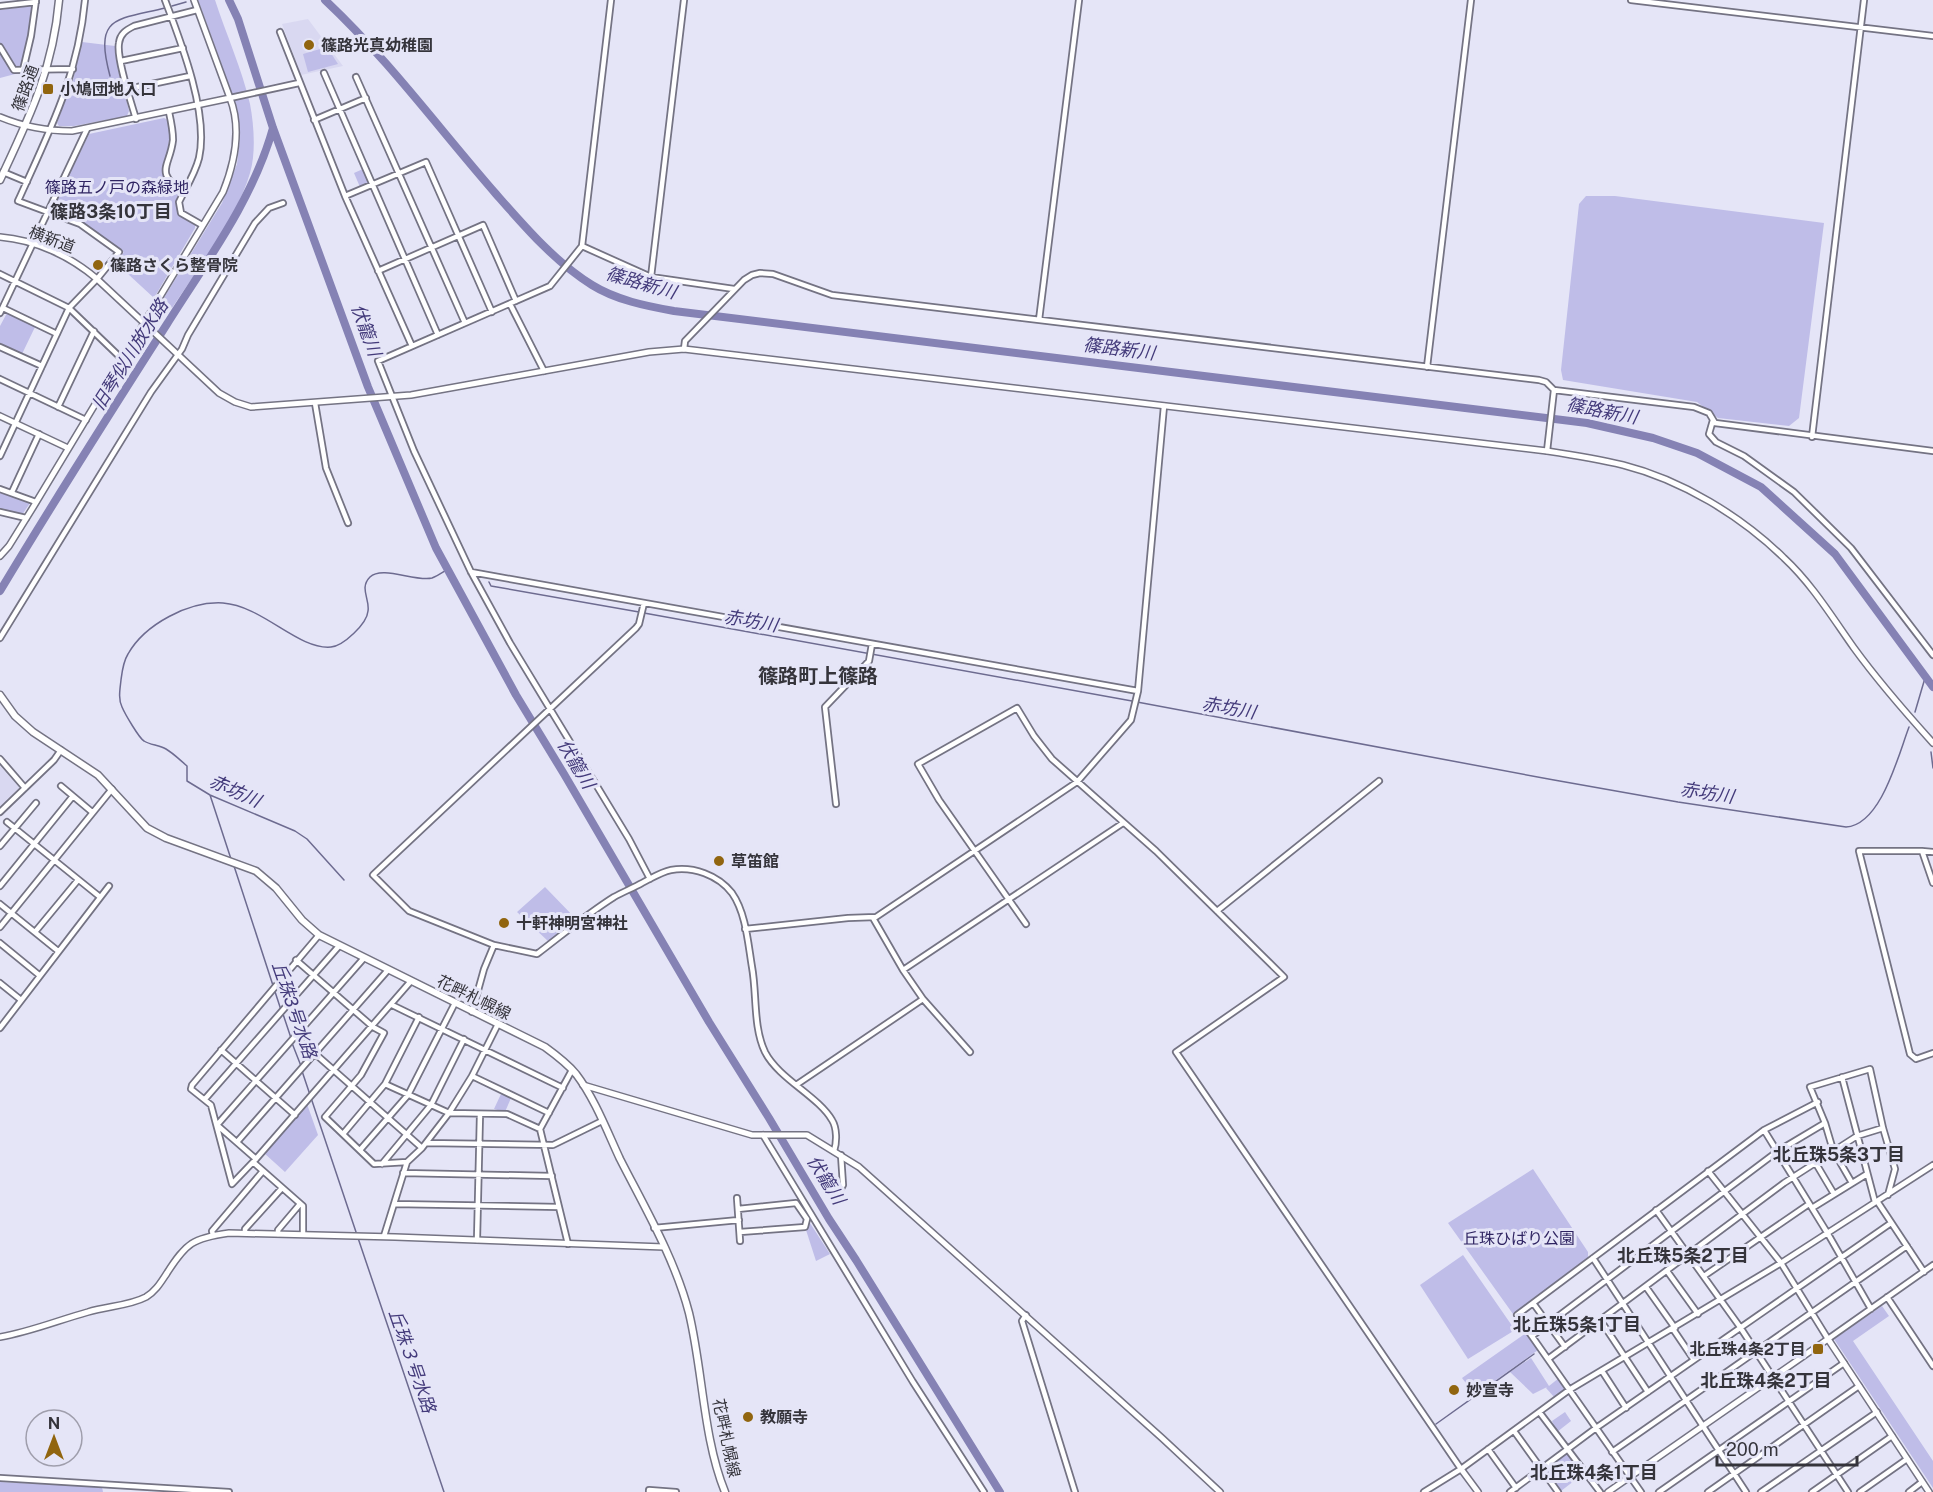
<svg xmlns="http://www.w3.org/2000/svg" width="1933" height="1492" font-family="'Public Sans','Noto Sans JP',sans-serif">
  <rect width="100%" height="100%" fill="#e5e5f7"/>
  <!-- built -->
  <path fill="#d9d8f1" d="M308,19L343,66L301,75L282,24Z
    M0,766L20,788L0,807Z"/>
  <!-- green -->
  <path fill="#bfbde8" d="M198,0H215C226,34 242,69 250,104C254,125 256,153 250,173C237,218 198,268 172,308L162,301L222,203L237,164L240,138L237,107Z
    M31,6L33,7L22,66L15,67V74L0,78V10Z
    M82,42L115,46V52L129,111L127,116L74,126H59L57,123L73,80Z
    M327,47L338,64L308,72L303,54Z
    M164,118L168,120C169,129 170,139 168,148C163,170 156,178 179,193C170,209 182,217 195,225V228L154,298L115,262L124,252L88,226L54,211L53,208L89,134Z
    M363,169L369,183L360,187L354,173Z
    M1586,196H1615L1824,223L1799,418L1789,426L1718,418L1697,402L1563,380L1561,370L1579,204Z
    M7,313L35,327L22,354L0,343V326Z
    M0,492L30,503L22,515L0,509Z
    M545,887L577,920L549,942L517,912Z
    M501,1094L511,1098L505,1112L494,1109Z
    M307,1104L318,1135L285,1172L264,1153Z
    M1533,1169L1588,1252V1258L1513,1314L1448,1223Z
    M808,1220L830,1254L816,1261L806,1230Z
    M1463,1255L1515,1330L1468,1359L1420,1285Z
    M1882,1306L1889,1316L1853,1341L1933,1461V1488L1834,1339Z
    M1526,1333L1538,1350L1475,1395L1462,1378Z
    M1531,1358L1549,1386L1559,1378L1566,1390L1555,1398L1546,1388L1547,1387L1533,1394L1510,1372Z
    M1565,1412L1571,1421L1557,1432L1552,1421Z
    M1567,1454L1583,1474L1561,1491L1546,1469Z
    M0,1482L102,1487L103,1492H0Z"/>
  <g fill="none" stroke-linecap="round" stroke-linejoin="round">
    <!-- stream -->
    <path stroke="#6d6b90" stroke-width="1.5" d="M172,6L186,2
      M110,76C94,16 115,20 165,8
      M489,582L491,586L639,612
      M644,613L1132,701
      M1137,702L1554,780L1678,802L1846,827C1881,825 1898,756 1909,727
      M1915,712L1925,678
      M1931,752L1933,768
      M210,795L231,859
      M234,866L281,1010
      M344,880L307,839L295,831L210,795L187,781V766C180,760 173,753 166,749C159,745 150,745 144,741C139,738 125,714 122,707C118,699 120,689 121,680C122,672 123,662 128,654C145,624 189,601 223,603C263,606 298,650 331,647C343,646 367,624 368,611C370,599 359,588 370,577C382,565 415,582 432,578C437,576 443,572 448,569
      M283,1014L291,1038
      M292,1043L301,1066
      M302,1071L356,1232
      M358,1238L444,1492
      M1436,1424L1534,1354"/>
    <!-- river -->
    <path stroke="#8582b4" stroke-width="8" d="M229,0L238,19L273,128L368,387L436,548L516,695L564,774L709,1022L769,1118L829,1219L856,1260L1000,1492
      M325,0C388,59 440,130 496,194C525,227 555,262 592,285C616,300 646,306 674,311L1587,423L1653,438L1697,453L1761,487L1835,554L1933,687
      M0,591C54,501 110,413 167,324C206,262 253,200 273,128"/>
    <defs>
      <path id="minor" d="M165,0C181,42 209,114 199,158C196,170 190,181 184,192
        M611,0L582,246L550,286L378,361L414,451L471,572L510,643L629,839L650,879
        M1631,0L1933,36
        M0,6L36,2
        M280,32L345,196L412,346
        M0,47L14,70L73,69
        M121,61L183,48
        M23,70L31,36L36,0
        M324,73L438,335
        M356,77L465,323
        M128,89L190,76
        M230,98L299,83
        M169,112C171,121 173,130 173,140C170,167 153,172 184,192L179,202L181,213L202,225
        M136,119C131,102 116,58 119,43C120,34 126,30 134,26L197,10
        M314,120L366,98
        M3,172L27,182
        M345,196L426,162L492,312
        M582,246L651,277L734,289
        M378,271L483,225L516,301
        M0,274L69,308L122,359
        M651,277L684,0
        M510,304L544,371
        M3,308L57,334
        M0,313L87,129
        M1039,320L1079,0
        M0,347L42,366
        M684,349L685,341L744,280L752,275L760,273L773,274L832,295L1539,380L1546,382L1554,390L1547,451
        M1427,367L1471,0
        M0,379L86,420
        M1554,390L1694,407L1709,413L1715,423L1933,451
        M315,403L326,468L348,523
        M58,407L94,331
        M1713,420L1709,434L1716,442L1744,456L1794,492L1851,548L1933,655
        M1812,437L1864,0
        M0,456L69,308L97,279L119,252L80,224L18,201C49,132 78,77 85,0
        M0,489L36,502
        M12,492L39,434
        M0,512L26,518
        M471,572L1138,691
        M0,638L151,392L182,349L188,335L255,223L269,208L283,203
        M0,759L25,788
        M61,786L92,812
        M836,804L825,707L869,661L872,644
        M0,812L54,760L61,750
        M7,822L100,897
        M0,846L36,803
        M1922,851L1933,852
        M1933,883L1922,851H1859L1910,1054L1916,1059L1933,1053
        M0,886L73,796
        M0,904L58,951
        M1217,911L1379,781
        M873,918L903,970L923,999
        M1026,924L939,800L918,764L1017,708L1034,736L1052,759L1156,851L1284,977L1176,1052L1461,1469
        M0,927L112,789
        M745,929L848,918L876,917L1077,782L1131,720L1138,691L1164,406
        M35,932L78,880
        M0,943L39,975
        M494,945L409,911L373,875L636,628L639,624L644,603
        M296,960L373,1027L384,1033L361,1075L325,1117L374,1164L407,1162
        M903,970L1123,823
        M0,983L21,1000
        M392,1005L563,1088
        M472,1012L484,969L494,945L537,954C562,935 587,914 614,897C623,892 633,888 642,883C652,878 661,872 671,870C693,866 718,875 732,893C746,913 748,943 752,967C757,994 753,1027 765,1052C779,1079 818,1096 832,1120C837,1128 837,1142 834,1151
        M0,1028L109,886
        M295,1036L422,1148
        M221,1050L295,1115
        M472,1076L549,1113
        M1842,1077L1875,1202
        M385,1084L449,1113L507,1114L540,1129
        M796,1085L923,999L970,1052
        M205,1099L339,946
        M1764,1130L1828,1234L1871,1309
        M343,1134L385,1084L419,1017
        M763,1135L913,1382L984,1492
        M237,1142L388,970
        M426,1143L553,1145L602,1121
        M360,1150L408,1095L455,1003
        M256,1159L217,1125L364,958
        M255,1160L411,981
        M1815,1162L1834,1194
        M382,1164L431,1105L464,1039
        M1708,1171L1781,1263L1828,1339L1933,1265
        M403,1173L552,1176
        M1852,1183L1833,1150L1825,1123L1810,1087L1870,1069L1883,1128L1895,1169L1888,1195
        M838,1194L843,1185L841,1155
        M737,1198L740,1241
        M1877,1201L1924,1272
        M394,1204L559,1207
        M1812,1208L1867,1174
        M738,1209L796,1203L807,1219L805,1227L740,1232
        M1656,1210L1740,1327L1848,1492
        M654,1228L739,1220
        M245,1233V1229L282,1188
        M278,1234V1230L300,1204
        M303,1234V1206L253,1162L232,1184L211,1105L191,1089L192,1085L319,935
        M213,1235L212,1231L263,1171
        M384,1236L407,1162L422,1148L449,1113L472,1076L498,1024
        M477,1240L480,1114
        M568,1244L540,1129L572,1070
        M1593,1258L1746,1492
        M1667,1271L1698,1314
        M1704,1276L1809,1204
        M1646,1287L1675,1328
        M1887,1297L1933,1366
        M1533,1303L1565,1347
        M1026,1315L1022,1321L1075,1492
        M1601,1321L1648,1392
        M1673,1329L1694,1360
        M1532,1336L1778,1151L1825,1123
        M1548,1359L1784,1183L1857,1136L1883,1128
        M1602,1371L1626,1408
        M1540,1413L1600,1492
        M1514,1431L1558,1492
        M1488,1449L1516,1488
        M1612,1452L1907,1246
        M0,1478L229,1492
        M649,1492V1490L676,1492
        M1424,1492L1461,1469L1569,1390L1781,1263L1933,1165
        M1510,1492L1596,1428L1891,1223
        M1641,1492L1517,1315L1764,1130L1818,1102
        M1659,1492L1844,1363
        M1708,1492L1859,1386
        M1761,1492L1877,1412
        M1812,1492L1892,1436
        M1860,1492L1907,1459
        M1909,1492L1922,1482"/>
      <path id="tertiary" d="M194,0L230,98
        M0,117C24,127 46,131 72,131L230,98C242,129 235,162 223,192L32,509L9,546L0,556
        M0,237C36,240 70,256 97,279L219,393L235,402L251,407L411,395L649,352L684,349L1547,451C1573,455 1598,459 1623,465C1682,480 1741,516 1784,558C1812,584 1832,617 1854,648C1878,681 1905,712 1933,743
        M0,416L68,448
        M583,1085L752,1135H807L859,1167L1162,1438L1220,1492
        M0,1337C30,1332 59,1320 88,1312C107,1306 129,1306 146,1297C156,1291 161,1282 167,1273C186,1243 193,1238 229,1233L395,1237L664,1247
        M1461,1469L1478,1492
        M1608,1492L1828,1339L1929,1492"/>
      <path id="secondary" d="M0,180C29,118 53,70 59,0
        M0,695L15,716L33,732L98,775L147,828L166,838L256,871L276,888L302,920L319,935L545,1047C556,1055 567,1063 576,1074C595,1099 607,1131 620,1159C645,1208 675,1259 689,1313C703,1371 703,1438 725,1492"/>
    </defs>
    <!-- minor casing -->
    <use href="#minor" stroke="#747383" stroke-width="8"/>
    <!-- tertiary casing -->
    <use href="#tertiary" stroke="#747383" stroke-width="8"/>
    <!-- secondary casing -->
    <use href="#secondary" stroke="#747383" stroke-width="9"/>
    <!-- minor -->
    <use href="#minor" stroke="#fff" stroke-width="4.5"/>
    <!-- tertiary -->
    <use href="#tertiary" stroke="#fff" stroke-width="5"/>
    <!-- secondary -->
    <use href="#secondary" stroke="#fff" stroke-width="6"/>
  </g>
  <!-- markers -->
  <g fill="#91650f" stroke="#e5e5f7" stroke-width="2">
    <circle cx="309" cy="45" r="6"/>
    <rect x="42" y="83" width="12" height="12" rx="3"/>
    <circle cx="98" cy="265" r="6"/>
    <circle cx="719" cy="861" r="6"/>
    <circle cx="504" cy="923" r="6"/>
    <rect x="1812" y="1343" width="12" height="12" rx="3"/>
    <circle cx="1454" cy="1390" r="6"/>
    <circle cx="748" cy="1417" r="6"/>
  </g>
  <g text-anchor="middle" stroke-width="6" stroke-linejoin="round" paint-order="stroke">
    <!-- poi labels -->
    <g font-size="16" font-weight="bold" fill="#35343b" stroke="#e5e5f7" text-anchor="start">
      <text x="321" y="51">篠路光真幼稚園</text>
      <text x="60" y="95">小鳩団地入口</text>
      <text x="110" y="271">篠路さくら整骨院</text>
      <text x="731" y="867">草笛館</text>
      <text x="516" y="929">十軒神明宮神社</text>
      <text x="1806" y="1355" text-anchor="end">北丘珠4条2丁目</text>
      <text x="1466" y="1396">妙宣寺</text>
      <text x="760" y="1423">教願寺</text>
    </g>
    <!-- street labels -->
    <g font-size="16" fill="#35343b" stroke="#e5e5f7">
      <text transform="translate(25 88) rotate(-70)" y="6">篠路通</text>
      <text transform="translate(52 239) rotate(21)" y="6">横新道</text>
      <text transform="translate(474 997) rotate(26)" y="6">花畔札幌線</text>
      <text transform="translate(727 1438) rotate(78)" y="6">花畔札幌線</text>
    </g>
    <!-- park labels -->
    <g font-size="16" fill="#2f2462" stroke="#e5e5f7">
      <text x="117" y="193">篠路五ノ戸の森緑地</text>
      <text x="1519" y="1244">丘珠ひばり公園</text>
    </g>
    <!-- neighbourhood labels -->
    <g font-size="18" font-weight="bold" fill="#35343b" stroke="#e5e5f7">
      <text x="111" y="218">篠路3条10丁目</text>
      <text x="1839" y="1161">北丘珠5条3丁目</text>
      <text x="1683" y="1262">北丘珠5条2丁目</text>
      <text x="1577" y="1331">北丘珠5条1丁目</text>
      <text x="1766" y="1387">北丘珠4条2丁目</text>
      <text x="1594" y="1479">北丘珠4条1丁目</text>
    </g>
    <!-- water labels -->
    <g font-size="18" font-style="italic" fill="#443b7b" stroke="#e5e5f7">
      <text transform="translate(641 283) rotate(16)" y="6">篠路新川</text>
      <text transform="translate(366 330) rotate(70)" y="6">伏籠川</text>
      <text transform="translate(1119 349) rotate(7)" y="6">篠路新川</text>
      <text transform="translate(130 355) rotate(-58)" y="6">旧琴似川放水路</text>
      <text transform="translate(1602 411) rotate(11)" y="6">篠路新川</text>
      <text transform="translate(751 621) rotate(10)" y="6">赤坊川</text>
      <text transform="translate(1229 708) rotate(10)" y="6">赤坊川</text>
      <text transform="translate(576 764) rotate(59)" y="6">伏籠川</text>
      <text transform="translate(235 791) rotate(24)" y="6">赤坊川</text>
      <text transform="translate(1707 793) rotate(9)" y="6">赤坊川</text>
      <text transform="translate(294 1010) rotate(71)" y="6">丘珠3号水路</text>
      <text transform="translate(826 1180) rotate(58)" y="6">伏籠川</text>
      <text transform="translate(412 1361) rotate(71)" y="6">丘珠３号水路</text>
    </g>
    <!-- quarter labels -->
    <g font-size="20" font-weight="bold" fill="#35343b" stroke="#e5e5f7">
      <text x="818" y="683">篠路町上篠路</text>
    </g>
  </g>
  <!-- north arrow -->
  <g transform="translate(54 1438)"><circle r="28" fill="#e5e5f7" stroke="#9f9eac" stroke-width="1.5"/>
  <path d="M0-4.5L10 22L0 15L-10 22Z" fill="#91650f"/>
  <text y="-9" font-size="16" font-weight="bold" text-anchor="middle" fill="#35343b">N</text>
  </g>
  <!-- scale -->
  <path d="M1717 1456v9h140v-9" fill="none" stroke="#35343b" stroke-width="3"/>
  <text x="1726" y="1456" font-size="18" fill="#35343b" stroke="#e5e5f7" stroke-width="4.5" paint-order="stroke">200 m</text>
</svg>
